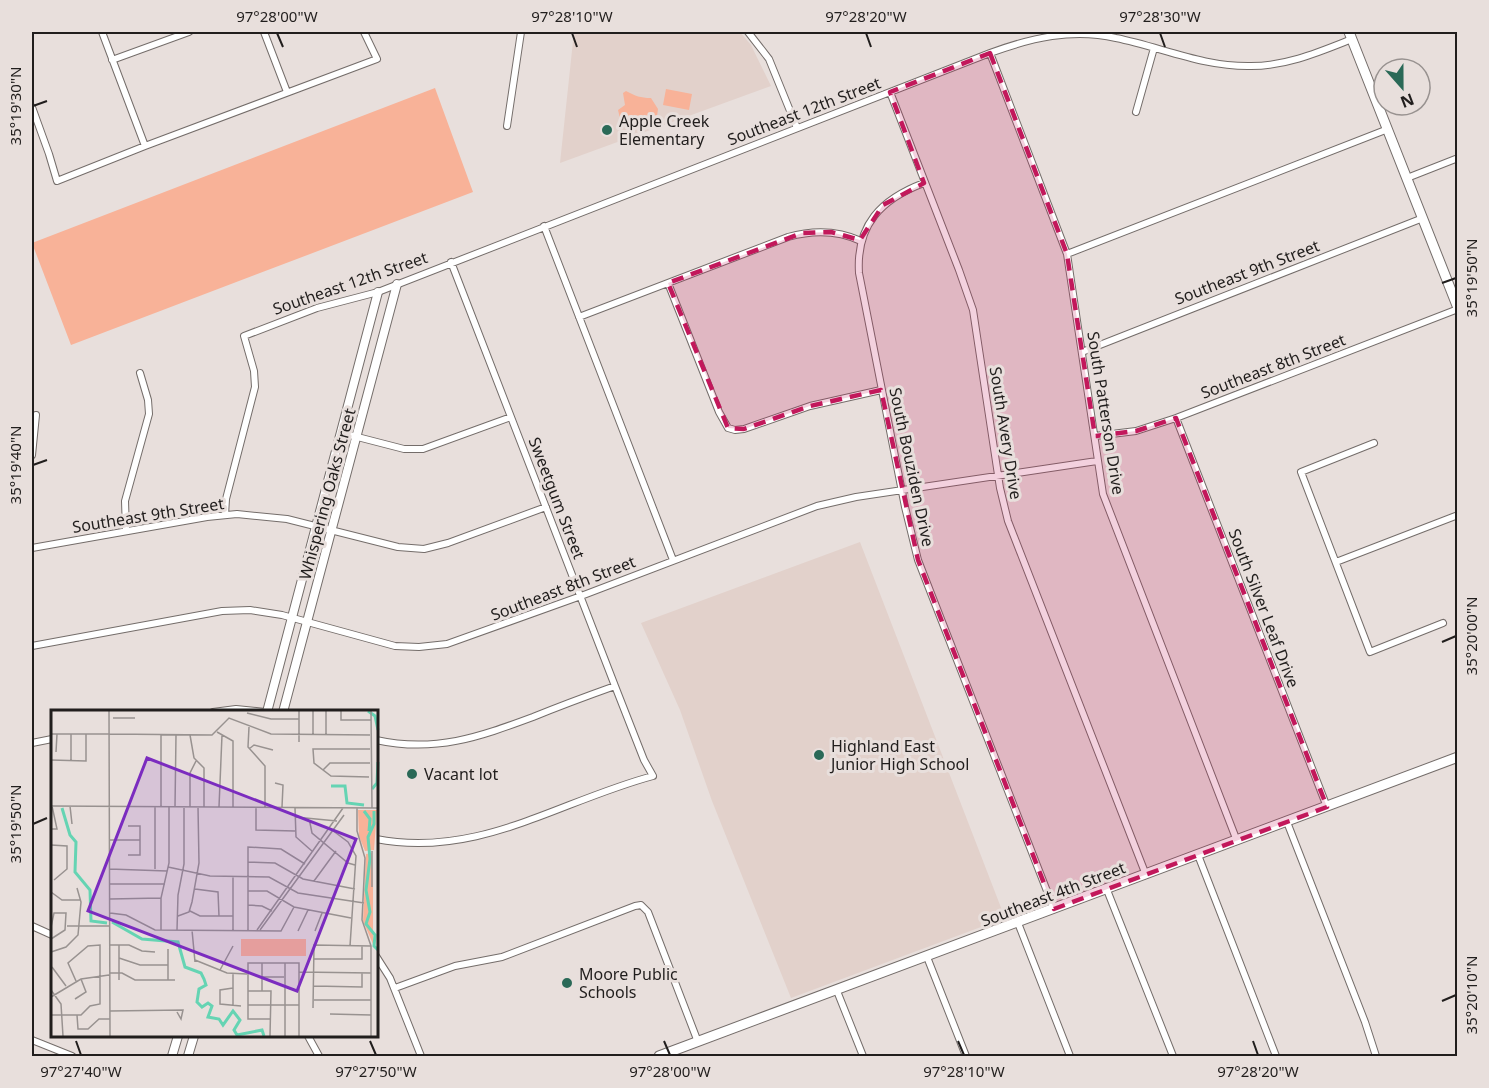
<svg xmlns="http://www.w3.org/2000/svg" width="1489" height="1088" font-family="'Noto Sans',sans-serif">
  <rect width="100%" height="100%" fill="#e8dfdc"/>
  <!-- built -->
  <path fill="#e2d1cb" d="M574,32H740L751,45L771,86L560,163Z
    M860,542L1005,918L791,998L712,801L680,710L641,623Z"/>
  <!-- green -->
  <path fill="#f8b298" d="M435,88L473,192L71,345L32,243Z
    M666,89L692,94L689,110L663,105Z
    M626,91C636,96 640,98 651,98L658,109L657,116L646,120L642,118L628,123L621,122L618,110L625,105L623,93Z"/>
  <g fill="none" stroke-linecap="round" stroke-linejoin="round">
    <defs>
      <path id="minor" d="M102,32L145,146
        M264,32L287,92
        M748,32L769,59L797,128
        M990,53L1067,254L1103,494L1237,841
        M112,60L189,32
        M890,92L959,270L973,310L1000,488L1008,521L1146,875
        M32,107L49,154L57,181L145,146L377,59L364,32
        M1136,112L1154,48
        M507,126L521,32
        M1407,178L1458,158
        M924,183C881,199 856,225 859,273L905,507L918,560L1054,909
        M544,226L673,560
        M1067,254L1388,129
        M668,283L719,412L728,428L735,430L744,429L810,406L881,390
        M579,317L788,237C813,230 837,230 861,241
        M1082,352L1423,218
        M1176,418L1327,807
        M342,433L404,449H423L511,417
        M1095,436L1136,431L1176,418L1458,309
        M1374,443L1301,472L1370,652L1443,623
        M32,455L36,415
        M225,515L226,499L255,387L254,371L244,336L317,308L378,292L990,53C1031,38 1072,28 1116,38C1161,47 1203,67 1251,66C1287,66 1319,52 1352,39
        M126,531L125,501L149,414L148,400L140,373
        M32,548L207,517L237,514L287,519L398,547L424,549L448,543L546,507
        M1336,562L1458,515
        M32,646L222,611L250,610L282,615L395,646L419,647L447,644L581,596L817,506L856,497L1097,461
        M213,712L236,709L265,712
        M376,740C435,753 479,737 533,717C560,706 587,696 615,686
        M32,743L52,739
        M1287,822L1365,1022L1376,1056
        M376,839C478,859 559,801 653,776L644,760L615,686L451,262
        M1198,855L1276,1056
        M1107,890L1173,1056
        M1018,923L1070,1056
        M32,926L52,935
        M376,956L390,978L421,1056
        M927,957L966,1056
        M395,988L455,966L502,957L635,906L641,905L648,912L698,1042
        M837,991L863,1056
        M308,1036L319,1056
        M32,1040L72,1056"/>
      <path id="tertiary" d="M267,712L378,292
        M283,712L397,284
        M172,1056L178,1036
        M188,1056L194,1036"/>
      <path id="secondary" d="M1349,32L1458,308
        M659,1056L1458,757"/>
    </defs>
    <!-- minor casing -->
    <use href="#minor" stroke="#746d6a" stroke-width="8"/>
    <!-- tertiary casing -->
    <use href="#tertiary" stroke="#746d6a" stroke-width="10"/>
    <!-- secondary casing -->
    <use href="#secondary" stroke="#746d6a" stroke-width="11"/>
    <!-- minor -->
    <use href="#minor" stroke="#fff" stroke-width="6"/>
    <!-- tertiary -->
    <use href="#tertiary" stroke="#fff" stroke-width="8"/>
    <!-- secondary -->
    <use href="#secondary" stroke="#fff" stroke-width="9"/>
  </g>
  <!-- marked area -->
  <path fill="#c2185b" fill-opacity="0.2" stroke="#c2185b" stroke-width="4.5" stroke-dasharray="12 8" stroke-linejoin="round" d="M990,53L1067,254L1095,436L1136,431L1176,418L1327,807L1054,909L918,560L881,390L810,406L744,429L728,428L668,283L802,233L831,232L860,240L883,205L924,183L890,92Z"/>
  <!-- ticks -->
  <path fill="none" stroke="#211e1d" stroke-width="2" d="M277,33L283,47M572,33L577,47M866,33L871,47M1160,33L1165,47M33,106L47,101M1442,283L1456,278M33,465L47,460M1442,642L1456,636M33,824L47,818M1442,1001L1456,995M76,1041L81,1055M370,1041L376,1055M664,1041L670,1055M958,1041L964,1055M1253,1041L1258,1055"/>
  <!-- markers -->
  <g fill="#2a6957" stroke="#e8dfdc" stroke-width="2">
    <circle cx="607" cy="130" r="6"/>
    <circle cx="819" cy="755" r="6"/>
    <circle cx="412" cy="774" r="6"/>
    <circle cx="567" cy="983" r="6"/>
  </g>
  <g text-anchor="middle" stroke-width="6" stroke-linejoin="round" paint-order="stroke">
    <!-- street labels -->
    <g font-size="16" fill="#211e1d" stroke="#e8dfdc">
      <text transform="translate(804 111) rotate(-21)" y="6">Southeast 12th Street</text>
      <text transform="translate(1247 272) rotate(-21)" y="6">Southeast 9th Street</text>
      <text transform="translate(350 283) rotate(-19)" y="6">Southeast 12th Street</text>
      <text transform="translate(1273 366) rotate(-21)" y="6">Southeast 8th Street</text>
      <text transform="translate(1106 413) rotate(81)" y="6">South Patterson Drive</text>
      <text transform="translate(1006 433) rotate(81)" y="6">South Avery Drive</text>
      <text transform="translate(912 467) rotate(78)" y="6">South Bouziden Drive</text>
      <text transform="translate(327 494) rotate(-75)" y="6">Whispering Oaks Street</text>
      <text transform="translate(557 498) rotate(69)" y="6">Sweetgum Street</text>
      <text transform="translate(148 515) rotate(-9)" y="6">Southeast 9th Street</text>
      <text transform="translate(563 588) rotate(-21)" y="6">Southeast 8th Street</text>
      <text transform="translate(1264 608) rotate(69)" y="6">South Silver Leaf Drive</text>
      <text transform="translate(1053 894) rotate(-21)" y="6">Southeast 4th Street</text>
    </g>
    <!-- poi labels -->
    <g font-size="16" fill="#211e1d" stroke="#e8dfdc" text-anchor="start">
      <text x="619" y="127">Apple Creek<tspan x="619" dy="18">Elementary</tspan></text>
      <text x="831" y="752">Highland East<tspan x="831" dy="18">Junior High School</tspan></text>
      <text x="424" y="780">Vacant lot</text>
      <text x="579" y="980">Moore Public<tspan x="579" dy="18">Schools</tspan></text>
    </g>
  </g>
  <!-- overview -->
  <g transform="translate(51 710)">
    <rect width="327" height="327" fill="#e8dfdc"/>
    <path d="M307,100H326L323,140L314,141L308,126ZM321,143L322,177V234L312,211L315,144ZM190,229H255V246H190Z" fill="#f8b298"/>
    <path fill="none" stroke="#65d4b3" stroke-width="3" d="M317,1L324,6L327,20M280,76H294L296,93L313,95M321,79L326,73L327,52M11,98L19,125L25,132L24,162L39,180L40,211L56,213M313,101L319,109L318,121M323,101V114L317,127L319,149L315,180L319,202L315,214L324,225L323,236L327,240M61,212L91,229L127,232L134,257L150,263L153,269L155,275L148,279L146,292L151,297L157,293L161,296L157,307L168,309L172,315L182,301L189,310L183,320L186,325L211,320L213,326"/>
    <path fill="none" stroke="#989290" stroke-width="1.5" d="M58,1L59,326M248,1V32M262,1V24M275,1V24M290,1V10H320M320,1L321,98M196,3L220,9H248M62,8H84M198,17L197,37L214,56V98M166,22L182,31V97M0,24H58M20,24V51M58,24L161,25L178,8L220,24L319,25M139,25L143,48L153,58V97M198,39L203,35L222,40M5,42L6,24M0,50L35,51V24M272,60L279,53H319M318,67L280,66L263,53L262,39H319M224,73L232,75L231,97M0,96L327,98M19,96L21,114M104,97V159M110,97V25M124,97L125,25M139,97V63L145,51M168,97L171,25M205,97V120L244,121M244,98L245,127L262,142M306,98V121L314,148L311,210L320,236V326M244,107L286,111M258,108L261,123L297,153L304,155M0,119H6L1,96M281,120L297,132L305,146L299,236M58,130H89M0,135L16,136V159L3,170M77,145H89V116H77M197,152L224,153L252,169L304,179M117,157L159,166L218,167L247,183L313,193M58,159L116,161M182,166V220M263,171L285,141M58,174H114M321,177V141M144,179L167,182L168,206M197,181H216L243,197L300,208M0,182L11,190H29M59,189L110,188M197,195L211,196L221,201M139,201L149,206H182M59,203L75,205L104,220L230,221L243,197M127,206L138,202L141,192L148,153L147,97M16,216H59M0,217L3,203H15L14,220L0,229M110,220V188L118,153V97M126,220L127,185L133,154V97M141,220L144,252M197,220V137L230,139L254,154M206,220L292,98M209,220L293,105M247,221L257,200M264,221L271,203M59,235H78L91,241L104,242M68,235V270M117,239V270M0,242L15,237L27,225L30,192L26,178M68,248L89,255H117M263,249H311V236M144,250L176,263L196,264M1,257L15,276M169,260L182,236M248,262L320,263M59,263H71L84,270H124M182,263V296M211,267H233M263,276L311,277V263M182,278L169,280V294L190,296M0,280L10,294L12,326M197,281H220L219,326M211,281V253M0,287L30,269L58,265M24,289L35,282L30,269M263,290H320M197,295H248M262,298L263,235L320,236M59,301L132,300L130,309L126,302M279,304L320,305M0,305H30L39,296L49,294V235L37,236L17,253L25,271M26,305L27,319H37L48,309H59M219,309H197V253H248V326M234,326V253"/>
    <path fill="#7b2cbf" fill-opacity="0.15" stroke="#7b2cbf" stroke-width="3" d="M96,48L305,129L246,281L37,201Z"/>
    <rect width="327" height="327" fill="none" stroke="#211e1d" stroke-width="3"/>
  </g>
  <!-- border -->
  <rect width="1489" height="1088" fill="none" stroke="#e8dfdc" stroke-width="66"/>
  <!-- north arrow -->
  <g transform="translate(1402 87) rotate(159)"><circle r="28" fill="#e8dfdc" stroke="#989290" stroke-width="1.5"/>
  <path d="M0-4.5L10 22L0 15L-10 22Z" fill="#2a6957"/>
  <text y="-9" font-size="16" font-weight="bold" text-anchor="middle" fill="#211e1d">N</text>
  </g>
  <rect x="33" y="33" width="1423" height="1022" fill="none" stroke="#211e1d" stroke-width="2"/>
  <g font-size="15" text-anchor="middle" fill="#211e1d">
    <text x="277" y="22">97°28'00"W</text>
    <text x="572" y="22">97°28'10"W</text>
    <text x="866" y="22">97°28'20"W</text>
    <text x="1160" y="22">97°28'30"W</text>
    <text transform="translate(16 106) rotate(-90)" y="5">35°19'30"N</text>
    <text transform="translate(1472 278) rotate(-90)" y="5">35°19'50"N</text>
    <text transform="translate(16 465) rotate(-90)" y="5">35°19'40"N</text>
    <text transform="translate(1472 636) rotate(-90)" y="5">35°20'00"N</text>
    <text transform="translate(16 824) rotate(-90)" y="5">35°19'50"N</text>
    <text transform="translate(1472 995) rotate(-90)" y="5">35°20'10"N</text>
    <text x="81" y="1077">97°27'40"W</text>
    <text x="376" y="1077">97°27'50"W</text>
    <text x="670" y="1077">97°28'00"W</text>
    <text x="964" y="1077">97°28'10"W</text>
    <text x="1258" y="1077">97°28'20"W</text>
  </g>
</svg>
